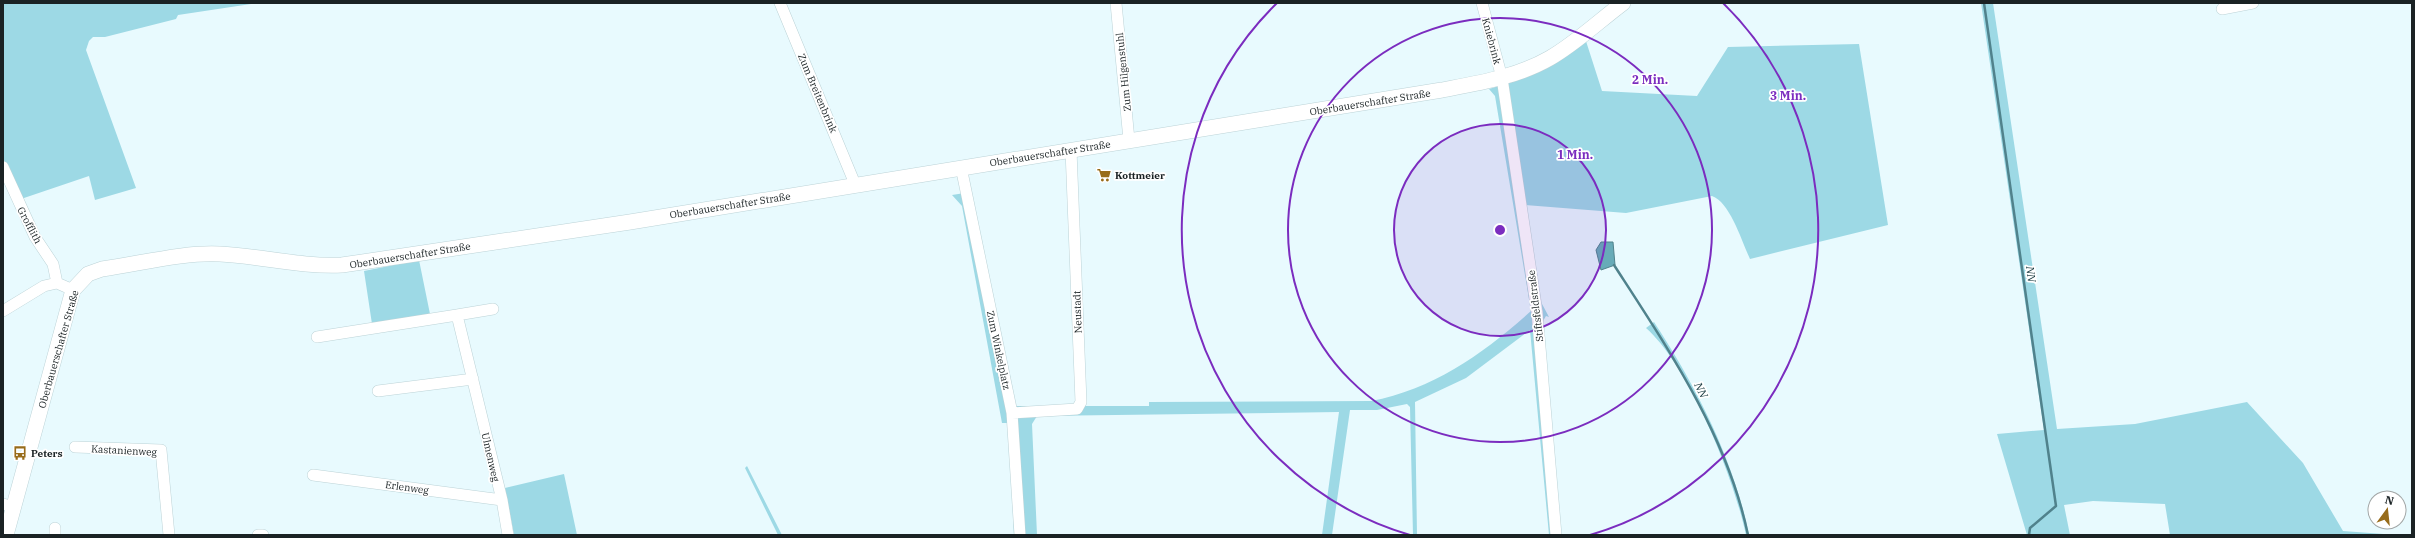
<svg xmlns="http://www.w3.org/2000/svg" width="2415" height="538" font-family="'IBM Plex Serif',serif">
  <rect width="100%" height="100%" fill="#e8fafe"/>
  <!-- green -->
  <path fill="#9dd9e5" d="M3,3H257L178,15L176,19L105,37H93L89,41L86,50L136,188L95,200L89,176L21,199L3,158Z
    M1981,3H1993L2057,429L2135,424L2247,402L2303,463L2343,531L2397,535H2170L2165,504L2093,501L2064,505L2070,535H2027L1997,434L2044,430Z
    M1585,38L1602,91L1697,96L1728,47L1859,44L1888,225L1750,259C1742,242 1730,202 1712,196L1626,213L1525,205L1541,302L1549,317L1546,316L1543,321L1561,535H1549L1530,330L1466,378L1415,402L1417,535H1413L1410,407L1407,404L1377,410H1350L1332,535H1322L1339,412L1037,416L1032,424L1037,535H1014L1009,423H1002L962,206L952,195L971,192L1014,406H1149V402L1371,401C1434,389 1484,353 1531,311L1495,96L1489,89L1518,80Z
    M419,260L430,314L372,324L364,271Z
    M1654,322C1696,386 1734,460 1749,535H1746C1734,478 1690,367 1646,328Z
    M747,466L782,535H778L745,468Z
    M564,474L577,535H514L505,488Z"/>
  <!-- water -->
  <path fill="#67abb8" stroke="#50828c" d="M1601,242H1613L1615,265L1601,270L1596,250Z"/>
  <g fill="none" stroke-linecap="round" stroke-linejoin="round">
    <!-- stream -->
    <path stroke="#50828c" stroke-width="2.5" d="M1984,3L2056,506L2030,528L2029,535
      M1614,265C1669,350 1727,435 1748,535"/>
    <defs>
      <path id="street" d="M780,3L855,184
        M1116,3L1129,140
        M1482,3L1502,78L1537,312L1556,535
        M2222,9L2253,3
        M3,167L35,237L53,264L57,283
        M961,167L1012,413L1020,535
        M493,309L457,315L502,500L508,535
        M3,311L44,286L57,283L73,290
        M317,337L457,315
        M378,391L473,379
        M1012,413L1077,409L1081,402L1071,150
        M75,447L161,450L169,535
        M313,475L502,500
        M3,504L13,507
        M55,535V528
        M258,535H263"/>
      <path id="secondary" d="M6,535L73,290L88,274L102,269C139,264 183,252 220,254C261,256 301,267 342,265L630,222L1442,90C1479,83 1517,77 1550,58C1576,43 1599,21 1623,3"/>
    </defs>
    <!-- street casing -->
    <use href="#street" stroke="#bcd3d7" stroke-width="12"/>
    <!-- secondary casing -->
    <use href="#secondary" stroke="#bcd3d7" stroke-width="16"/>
    <!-- street -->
    <use href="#street" stroke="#fff" stroke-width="11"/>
    <!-- secondary -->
    <use href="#secondary" stroke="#fff" stroke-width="15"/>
  </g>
  <!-- distance rings -->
  <circle cx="1500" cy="230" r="106" fill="#7b2cbf" fill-opacity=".12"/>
  <g fill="none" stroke="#7b2cbf" stroke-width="2">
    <circle cx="1500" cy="230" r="106"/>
    <circle cx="1500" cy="230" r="212"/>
    <path d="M1410 535A318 318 0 0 1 1277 3M1723 3A318 318 0 0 1 1590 535"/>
  </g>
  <!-- icons -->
  <defs>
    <symbol id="supermarket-bare" viewBox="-9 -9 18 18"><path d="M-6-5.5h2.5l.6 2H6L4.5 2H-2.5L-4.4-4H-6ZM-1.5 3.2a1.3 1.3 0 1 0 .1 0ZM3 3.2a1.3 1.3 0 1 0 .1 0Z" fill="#986c1a" stroke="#fff" stroke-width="2.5" paint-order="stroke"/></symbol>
    <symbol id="bus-bare" viewBox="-9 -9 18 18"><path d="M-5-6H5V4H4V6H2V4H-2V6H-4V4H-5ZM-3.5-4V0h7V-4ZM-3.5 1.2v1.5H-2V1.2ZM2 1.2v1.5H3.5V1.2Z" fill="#986c1a" stroke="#fff" stroke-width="2.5" paint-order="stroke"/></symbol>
  </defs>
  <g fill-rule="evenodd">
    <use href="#supermarket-bare" x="1094" y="165" width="20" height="20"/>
    <use href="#bus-bare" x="10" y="443" width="20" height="20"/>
  </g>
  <g text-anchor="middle" stroke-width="3.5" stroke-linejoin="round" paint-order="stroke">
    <!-- street labels -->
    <g font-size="10" fill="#1a2224" stroke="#fff">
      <text transform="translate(1492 41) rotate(75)" y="4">Kniebrink</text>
      <text transform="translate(1123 72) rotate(-96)" y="4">Zum Hilgenstuhl</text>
      <text transform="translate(818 93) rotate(67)" y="4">Zum Breitenbrink</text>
      <text transform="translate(1370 102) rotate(-9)" y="4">Oberbauerschafter Straße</text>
      <text transform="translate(1050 153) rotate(-9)" y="4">Oberbauerschafter Straße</text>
      <text transform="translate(730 205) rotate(-9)" y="4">Oberbauerschafter Straße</text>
      <text transform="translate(30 225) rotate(62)" y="4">Grofflith</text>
      <text transform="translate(410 255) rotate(-9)" y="4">Oberbauerschafter Straße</text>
      <text transform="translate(1535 306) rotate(-97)" y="4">Stiftsfeldstraße</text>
      <text transform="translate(1077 312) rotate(-92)" y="4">Neustadt</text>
      <text transform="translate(58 349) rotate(-74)" y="4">Oberbauerschafter Straße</text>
      <text transform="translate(999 350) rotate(78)" y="4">Zum Winkelplatz</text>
      <text transform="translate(124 450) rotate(3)" y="4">Kastanienweg</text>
      <text transform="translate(491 457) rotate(77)" y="4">Ulmenweg</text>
      <text transform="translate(407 487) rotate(8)" y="4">Erlenweg</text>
    </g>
    <!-- poi labels -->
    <g font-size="10" font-weight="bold" fill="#1a2224" stroke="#fff" text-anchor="start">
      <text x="1115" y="179">Kottmeier</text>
      <text x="31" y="457">Peters</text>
    </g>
    <!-- water labels -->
    <g font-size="11" font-style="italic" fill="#12343a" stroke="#fff">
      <text transform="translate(2031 274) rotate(82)" y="4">NN</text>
      <text transform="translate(1701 390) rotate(63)" y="4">NN</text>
    </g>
  </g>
  <circle cx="1500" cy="230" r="6" fill="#7b2cbf" stroke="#fff" stroke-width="2"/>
  <g font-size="12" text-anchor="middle" font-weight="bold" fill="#7b2cbf" stroke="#fff" stroke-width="3.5" stroke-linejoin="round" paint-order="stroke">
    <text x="1650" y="84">2 Min.</text>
    <text x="1788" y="100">3 Min.</text>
    <text x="1575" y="159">1 Min.</text>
  </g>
  <!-- border -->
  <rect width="2415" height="538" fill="none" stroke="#1a2224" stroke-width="8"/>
  <!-- north arrow -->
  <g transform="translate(2387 510) rotate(15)"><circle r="19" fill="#ffffff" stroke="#a3a7a7"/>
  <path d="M0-3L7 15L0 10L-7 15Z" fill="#986c1a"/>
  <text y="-6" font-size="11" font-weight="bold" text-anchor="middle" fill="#1a2224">N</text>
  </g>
</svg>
